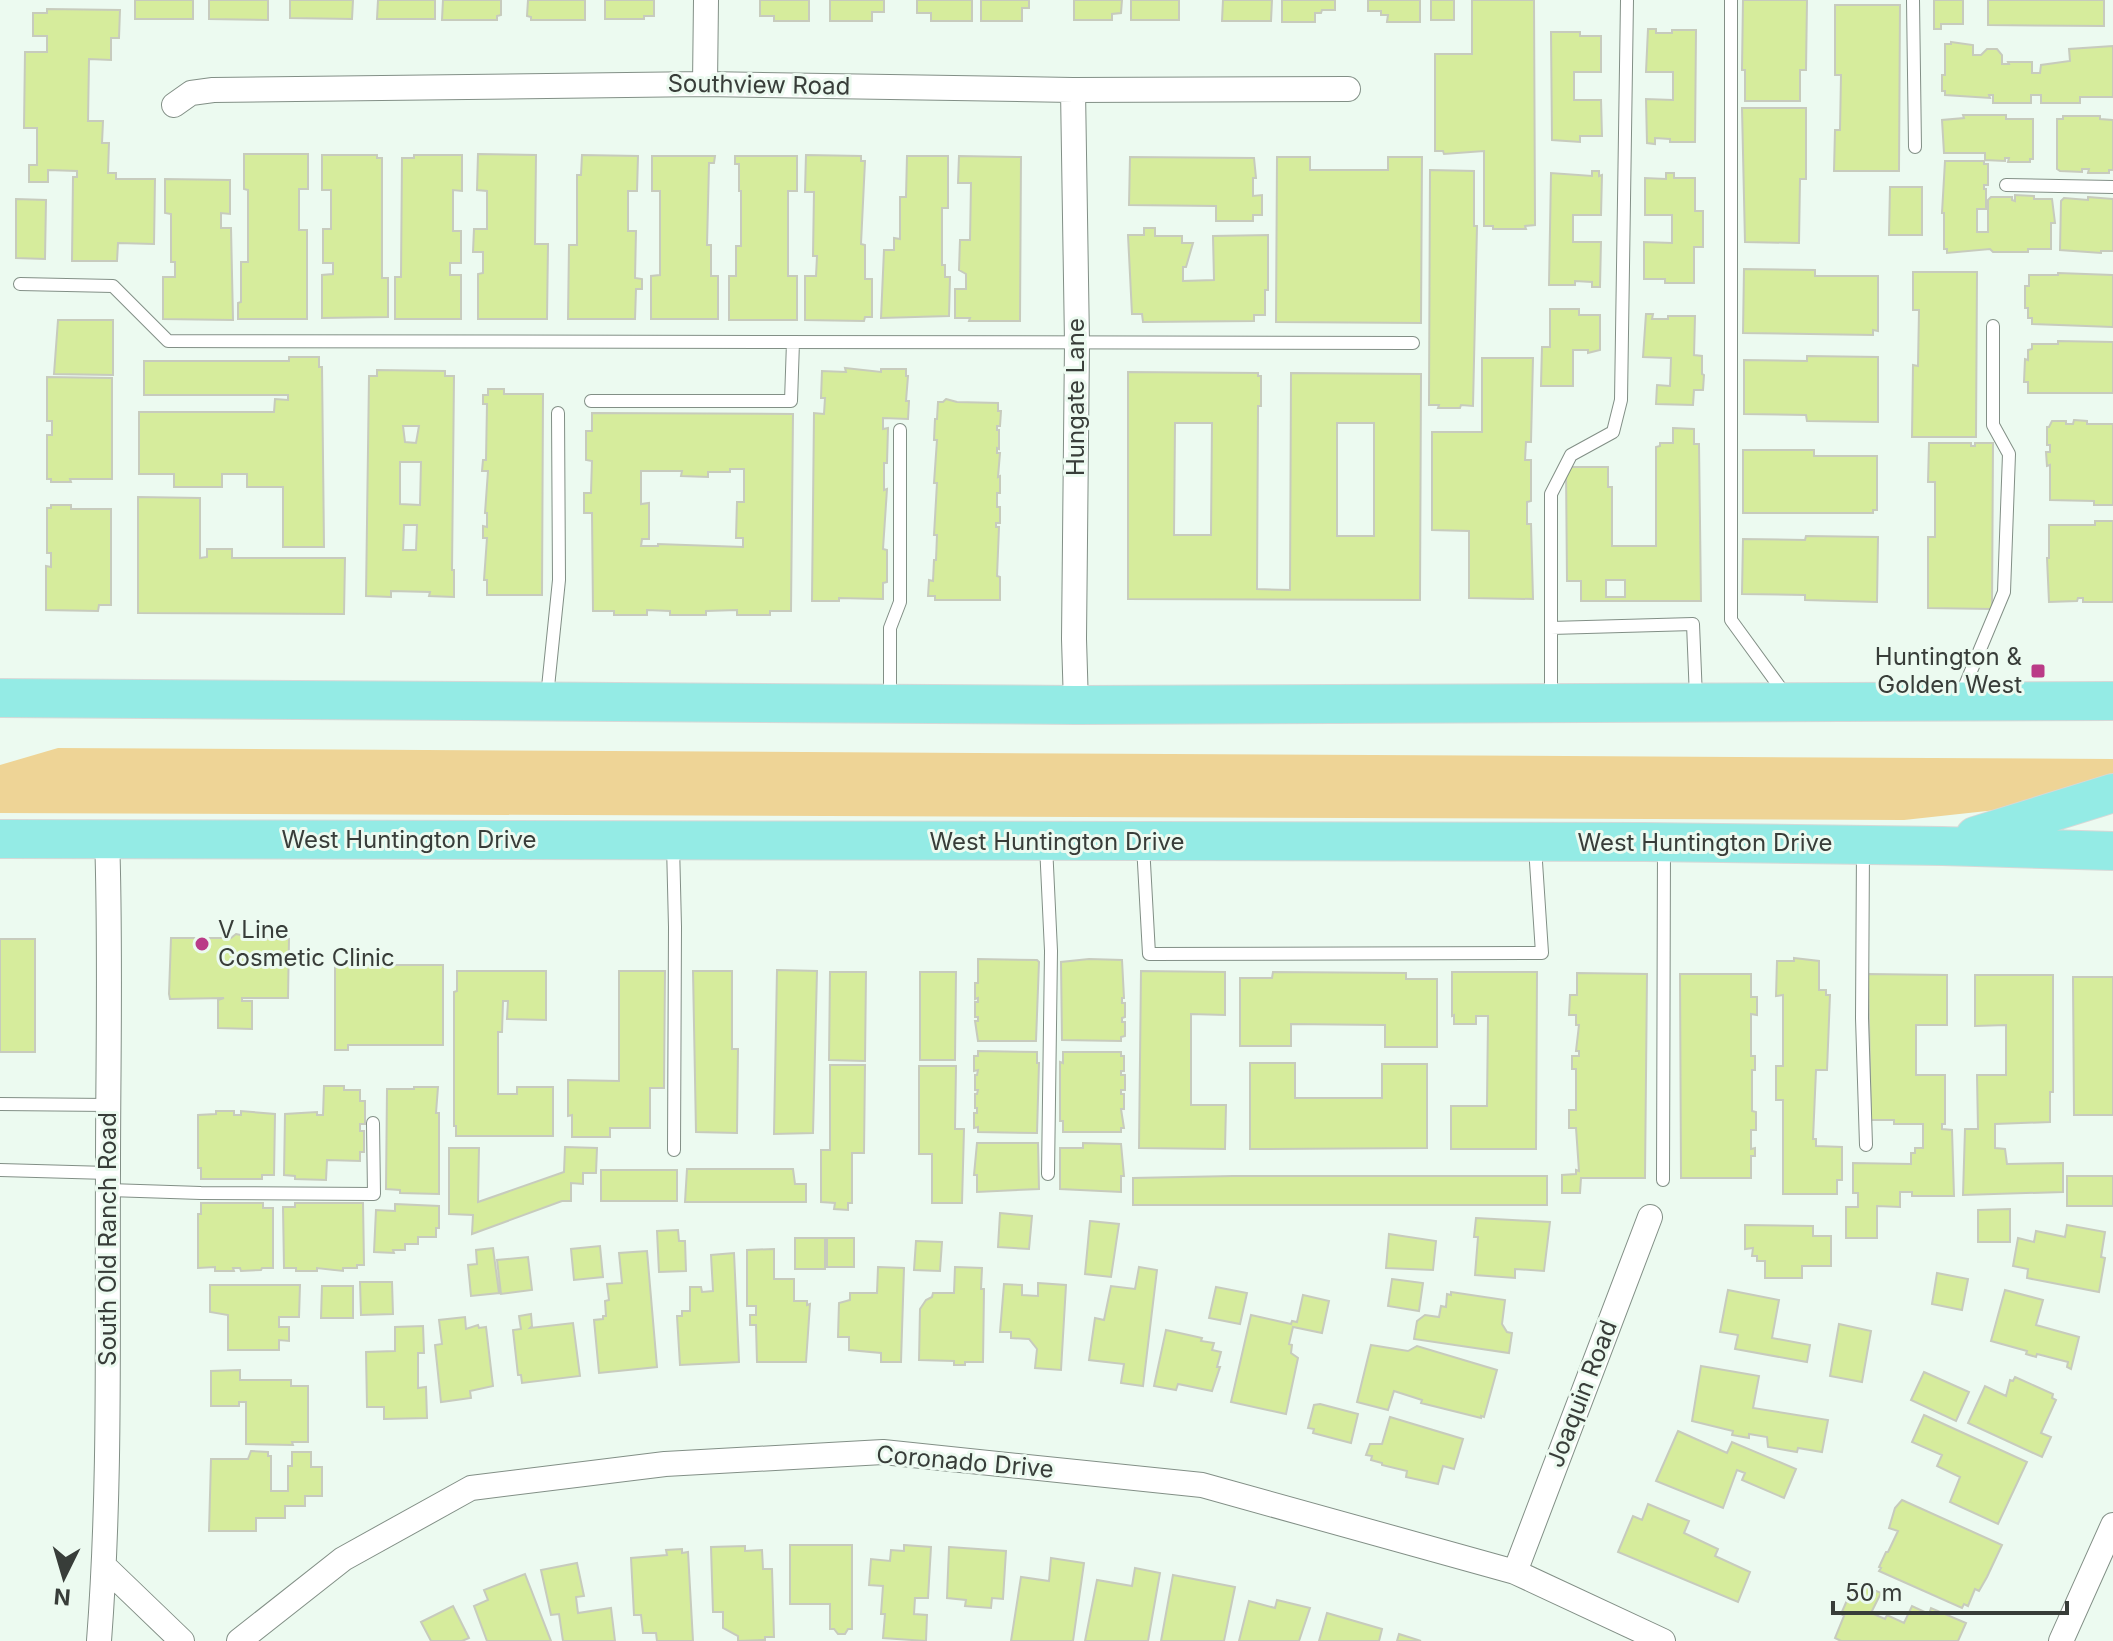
<svg xmlns="http://www.w3.org/2000/svg" width="2113" height="1641" font-family="Inter,sans-serif">
  <rect width="100%" height="100%" fill="#ecfaf0"/>
  <!-- green -->
  <path fill="#eed496" d="M58,748L2113,759V786L2033,806L1904,820L0,813V765Z"/>
  <!-- building -->
  <path fill="#d6ec9c" stroke="#c7cbbd" stroke-width="2" fill-rule="evenodd" d="M135,0H193V19H135Z
    M209,0H268V20L209,19Z
    M290,0H353L352,19L290,18Z
    M378,0H435V19H377Z
    M443,0H501V15L497,16V20H442Z
    M528,0H585V20H531V17L527,16Z
    M605,0H654V16H644V19H605Z
    M760,0H809V21H774V16H760Z
    M830,0H884V12H872V21H830Z
    M917,0H972V21H931V13H917Z
    M981,0H1029V8H1022V21H981Z
    M1074,0H1122L1121,13L1112,14V20H1074Z
    M1131,0H1179V20H1131Z
    M1223,0H1272L1271,21H1222Z
    M1282,0H1335V10H1322L1321,13H1315V22H1282Z
    M1368,0H1420V22H1387L1388,15H1381V11H1368Z
    M1431,0H1454V20H1431Z
    M1472,0H1534L1535,225L1525,226L1526,229H1493V226H1484V151L1444,154L1443,151H1435V54H1472Z
    M1743,0H1807L1806,70H1800V101H1745V70H1742Z
    M1934,0H1963V24H1941V29H1934Z
    M1988,0H2104V26L1988,25Z
    M1835,5H1900L1899,171H1834L1835,130H1840L1841,75H1835Z
    M47,9L120,10L119,38H111V60L89,59L88,121H103L102,143H109L108,173H116V179H155L154,244L118,243L117,261H72L73,177H77V171L48,170V182H29V165H37V128H24L25,52H47V36H33V13H47Z
    M1648,29H1656V33H1672V30H1696L1695,142H1670V139L1655,138V144L1647,143L1646,99L1673,100V72H1646Z
    M1551,32H1580V36H1601V72H1574V100H1601L1602,136H1580V142L1552,140Z
    M1951,42L1973,45V55H1981L1987,49H1997L2002,55V64H2009L2008,62H2032V73H2040L2041,65L2070,61L2069,49L2113,46V97H2080V103H2041V95H2031V103H1993V95H1989L1990,98L1945,95V91H1942V75H1945V44H1951Z
    M1742,108H1806V179H1800L1799,243L1745,242Z
    M1963,115H2006V119H2033V159H2030V162H2008L2009,158H2005V161L1985,160V153H1944L1942,120L1964,118Z
    M2063,116H2100V119L2113,120V170H2109V173H2088L2089,169H2082V172L2060,171L2057,169V119H2063Z
    M244,154H308V189H299V230H307V319H238V303L241,302V262H248V190L244,189Z
    M478,154L536,155L535,244H548L547,319H478V274L483,273V252H473L474,229H487V191L477,190Z
    M322,155H377V158H382V278H388V317L322,318V275L333,274V263H323V229H331V190H322Z
    M414,155H462V191L453,190V231H461V263H450V275H461V319H395V277H401L402,158H414Z
    M582,155L638,156L637,191H628V231H636L635,278L642,279V289H636L635,319H568L569,245H577V175H581Z
    M806,155L861,156V161H865L861,244L865,245V279H872V317H865L864,321L805,320V276H816L817,256H813L814,192H805Z
    M652,156H715L714,163H709L707,245H711V276H718V319H651V276L660,275V191H652Z
    M735,156H797V191H788V276H797V320H729V276H736V246H741V191H739V164H735Z
    M907,156H948V208H942V265H945V277H950L949,316L881,318L884,250H894V238L900,239V197H906Z
    M959,156L1021,157L1020,321H969L970,318H955V289H966V274L959,270L960,240H970L971,183H958Z
    M1130,157L1254,158L1256,178H1253V196L1262,195V215H1253V221H1216V206L1129,205Z
    M1277,157H1310V170H1388V157H1422L1421,323L1276,322Z
    M1945,161H1984V164H1988V185H1984V189H1986V209H1977V232H1988V200L1991,197H2012V200L2015,201V195L2034,196V199H2052L2055,223H2051V249H2028V252H1993L1990,249L1947,253V249H1944V213H1942Z
    M1430,170L1474,171V226H1477L1473,406L1461,405L1460,408H1438L1439,405H1429Z
    M1592,171H1599V176L1602,175L1601,215H1573V242H1601L1600,287H1592V282L1575,281V285H1549L1551,173L1592,176Z
    M1666,173H1674V178H1695V211H1703V247H1694V283H1665V279H1644V242L1672,243V215H1645V178L1666,179Z
    M165,179L230,180V214L221,213V228H231L233,320L163,319V277H175V262H171V214L165,213Z
    M1890,187H1922V235H1889Z
    M2088,197L2113,199V251H2101V253L2060,250L2061,201L2064,198L2088,200Z
    M16,199L46,200L45,259L16,258Z
    M1144,228H1155V236H1182V243H1193L1186,267H1183V281L1214,280L1213,236L1268,235V290H1265V315H1254V321L1143,322L1142,314H1132L1128,235H1144Z
    M1744,269L1815,270V276H1878V331L1873,330V335L1743,333Z
    M1913,272H1977L1976,437H1912L1913,365L1918,366L1919,310H1913Z
    M2058,273L2113,275V327L2032,324V318H2028V308H2025V286H2029V275H2058Z
    M1550,309H1579V315H1600V350L1588,353V350H1573V386H1541L1542,347H1550Z
    M1646,314H1653L1652,319H1668V316H1695L1694,355L1702,356V374L1704,375L1703,390H1694L1693,405L1656,404L1657,385L1670,386L1671,358L1643,357Z
    M58,320H113V375L54,374Z
    M2058,341L2113,342V393H2028V382H2024L2025,359L2028,360V350L2032,349V344H2058Z
    M1807,356L1878,357V422L1807,421L1806,415L1744,414V360L1807,361Z
    M289,357H319V367H322L324,547H283V487H247V474H222V487H174V474H139V412H274L275,399L288,400V395H144V361H289Z
    M1482,358H1533L1531,442H1526L1525,460H1531V501L1527,502V524H1531L1533,599L1469,598V531L1432,530V432H1482Z
    M845,368L881,372V369H906V376H908L906,401H909L908,419L883,418V429L888,428L887,463H884V490L887,489L883,549L887,550V582L883,583V599L839,598V601H812L814,413L824,414L825,398H821L822,371L846,372Z
    M377,370L445,371V376H454L452,570H454V597L429,596L430,592L391,591V597L366,596L369,376H377ZM403,426H419L416,443L405,442ZM400,462H421L420,505L400,504ZM404,525H417L416,550H403Z
    M1128,372L1258,373V376H1261V406H1258L1257,589L1290,590L1291,373L1421,374L1420,600L1128,599ZM1175,423H1212L1211,535H1174ZM1337,423H1374V536H1337Z
    M47,377L112,378V479H70L71,482H51V479H47V435H52V421H47Z
    M488,389H504V394H543L542,595H487V580H484L487,538H483V526L487,527V513H485L488,471H482L483,460H486L487,404H483V395H488Z
    M946,399L957,402L998,403V411H1001L1000,426H997V430H999V449L997,448V453H1000L998,477L1000,476V493H997V507H1000V523H996V527H999L997,576L1000,577V600H935V596H928L929,580L933,581L934,560H936L937,535H934L937,483H934L937,440H934L935,419H937L938,402H943Z
    M592,413L793,414L791,611H770V615H737V610L706,611V615H670V611L647,610V615H614V611H593L592,513H584V493H591L592,461L586,460V431H592ZM730,469H744V502H737L736,538H743V547L658,544V546H641L642,539H649V503L641,504V471H682L681,476L708,477V472H730Z
    M2074,420L2087,421V424H2113V505H2094V501L2050,500V465L2047,466L2046,452H2050V445H2047V427H2049L2052,421H2066V424H2073Z
    M1673,428L1694,429V444H1699L1701,601H1581V581H1567L1566,467H1608V487H1612V546H1656V447L1660,446V443H1673ZM1606,580H1625V597H1606Z
    M1929,443H1971V446H1975V443H1993L1992,609L1928,608V537H1935V482H1928Z
    M1743,450H1814V456H1877V510H1873V513H1743Z
    M138,497L200,498V558L207,557V549H232V558H345L344,614L138,613Z
    M51,505H71V509H111V605H99L98,611L46,610V566L51,567V553H47V508H51Z
    M2095,521H2113V602H2083V598H2078L2077,601L2049,602L2047,558H2049V525H2095Z
    M1806,536L1878,537L1877,602L1805,600V595L1742,594L1743,539L1805,540Z
    M236,934L245,936V938L289,939L288,998H242V1001H252V1029L218,1028V1000L224,998L170,999L169,994L171,938H231Z
    M0,939H35V1052H0Z
    M1794,958L1819,961V990H1826V995H1830L1827,1070H1816L1813,1139H1816V1146L1842,1147V1180H1837V1194H1783V1100H1776V1066H1783V995L1776,996L1777,961H1794Z
    M978,959L1037,960L1039,962L1036,1041H978L975,1021H978V1017H975V1002H978V998L975,999V983H978Z
    M1089,959L1122,960L1124,998H1122V1003H1125V1017L1122,1018V1022H1125V1036L1121,1037V1041L1062,1040L1061,962Z
    M335,965H443V1045H348V1050H335Z
    M777,970L817,971L813,1133L774,1134Z
    M457,971H546V1020L507,1019L508,1001H503L502,1032H498V1094H517V1087H553V1136H456V1126H454V992L457,991Z
    M619,971H665L664,1088H650V1128H610V1137H572V1115L568,1116V1080L619,1081Z
    M693,971H732V1049H738L737,1133L696,1132Z
    M1141,971L1225,972V1015L1191,1014V1105H1226L1225,1149L1139,1148Z
    M830,972H866L865,1061L829,1060Z
    M920,972H956L955,1060H920Z
    M1273,972L1406,973V979H1437V1047H1385V1025L1291,1024V1046H1240V978H1272Z
    M1452,972H1537L1536,1149H1451V1106H1487L1488,1016H1476V1024H1454V1015L1452,1016Z
    M1577,973L1647,974L1645,1178H1581L1580,1193H1562V1175L1576,1174V1170L1579,1171L1576,1128H1569V1110H1576V1069H1572V1056H1579V1051H1576L1579,1025H1576V1015H1569L1570,995H1577Z
    M1680,974H1751V997H1757V1015L1751,1014V1056H1755V1070H1752V1111L1756,1112V1130H1751V1149L1755,1148V1156H1751V1178H1681Z
    M1868,974L1947,975V1025H1916V1075H1945V1124H1942V1129L1952,1130L1954,1196H1912V1192H1900V1207L1877,1206V1238H1846V1207H1858V1193H1853V1163L1911,1164V1153H1915V1148H1923V1124H1894V1120H1871Z
    M1975,975H2053V1092H2050V1122L1995,1124V1148L2005,1149L2007,1164L2063,1163V1192L1963,1195L1965,1129H1978L1977,1075H2006V1025L1975,1026Z
    M2073,977H2113V1115H2074Z
    M978,1051L1037,1052V1063H1039L1037,1133L978,1132V1127L974,1128V1113H977V1108H975V1094H977L978,1090H975V1075H977L978,1070L974,1071V1056H978Z
    M1063,1052H1121V1056H1124V1071H1121V1075H1125V1090H1121V1094H1124V1109H1121L1124,1128H1121V1132H1063V1121H1060V1062L1063,1063Z
    M1250,1063H1295V1098H1382V1064H1427V1148L1250,1149Z
    M830,1065H865L864,1153H852V1203H848V1210L834,1209L835,1203L821,1202V1150H830Z
    M919,1066H956L955,1129H964L962,1203H932V1154H919Z
    M324,1086H344V1090H360V1101H365V1124H360V1131H364V1152H360V1161L327,1160L326,1180L295,1179V1176L284,1175L285,1114L317,1112V1115H323Z
    M414,1087H438L436,1113H439V1194L400,1193V1190L386,1189L387,1089H414Z
    M216,1111H234V1115H241V1111L275,1114L274,1175H262V1179H201V1168H198V1115L216,1114Z
    M977,1143H1038L1039,1189L977,1192V1175H974Z
    M1083,1143L1121,1144L1124,1176H1121V1192L1060,1189V1148H1083Z
    M565,1147L597,1148L596,1173H583V1184L571,1183V1201H562L472,1234L473,1215L449,1214V1148H479L478,1202L564,1172Z
    M687,1169H793L795,1184H806V1202H685Z
    M601,1170H677V1201H601Z
    M1233,1176H1547V1205H1133V1178Z
    M2067,1176H2113V1206H2067Z
    M201,1203H263V1208H273V1268H262L261,1270L241,1271L240,1268H233L234,1271H215V1267L198,1268V1214H201Z
    M295,1203H363L364,1265H357V1268H343V1271L317,1268V1271H296V1268H284L283,1207H295Z
    M395,1204L439,1206V1228H436V1237H418V1244H405V1250H393L394,1253L374,1252L376,1210L395,1211Z
    M2010,1209V1242H1978V1210Z
    M1000,1213L1032,1216L1029,1249L998,1247Z
    M1476,1218L1550,1222L1544,1271L1515,1269V1278L1475,1275L1478,1237H1474Z
    M1090,1221L1119,1224L1111,1277L1085,1274Z
    M1745,1225L1813,1226V1236H1831V1266H1802V1278H1765V1261H1757V1256H1752L1753,1248L1745,1249Z
    M2067,1225L2105,1232L2101,1257L2105,1258L2099,1292L2027,1278L2028,1269L2013,1266L2018,1238L2034,1242L2036,1231L2065,1237Z
    M678,1230L679,1241H685L686,1271L659,1272L657,1231Z
    M1389,1234L1436,1241L1433,1270L1386,1268Z
    M795,1238H825V1269H795Z
    M827,1238H854V1267H827Z
    M916,1241L942,1242L940,1271L914,1270Z
    M600,1246L603,1277L574,1280L571,1249Z
    M493,1248L499,1293L471,1296L468,1265L477,1264L476,1250Z
    M774,1249V1279H794V1301H807V1305L810,1304L806,1362H757L756,1325H750V1315H756V1306H747V1250Z
    M647,1251L657,1367L599,1373L594,1320L603,1319V1316H606L605,1301L609,1300L607,1284L622,1283L619,1253Z
    M734,1253L739,1362L680,1365L677,1316H682V1311H690V1287H701L702,1292L713,1291L711,1255Z
    M528,1257L532,1290L501,1294L497,1260Z
    M878,1267L904,1268L901,1362H881V1353L849,1350V1337H838L839,1303L850,1300V1293H877Z
    M955,1267L982,1268L981,1289H984L983,1362H965V1365H954V1361L919,1360L920,1309L926,1300L932,1297L933,1293H954Z
    M1139,1267L1157,1270L1143,1386L1121,1383L1124,1364L1089,1360L1095,1318L1104,1320L1111,1286L1135,1289Z
    M1937,1273L1968,1279L1962,1310L1932,1304Z
    M1392,1279L1423,1283L1419,1311L1388,1306Z
    M360,1282H392L393,1314L361,1315Z
    M1038,1283L1066,1285L1061,1370L1035,1368L1037,1349L1029,1339L1011,1338V1332H1000L1004,1284L1022,1285V1295L1038,1296Z
    M210,1285H300L299,1317H279V1327H289V1341L279,1340V1350H228V1315L210,1312Z
    M322,1286H353V1318H321Z
    M1216,1287L1247,1293L1240,1324L1209,1318Z
    M1728,1290L1779,1300L1772,1338L1810,1345L1807,1362L1735,1349L1738,1335L1720,1332Z
    M2005,1290L2043,1300L2036,1325L2079,1337L2071,1369L2067,1367L2068,1362L2037,1354L2036,1357L2026,1354L2027,1351L1991,1341Z
    M1451,1292L1505,1300L1502,1324L1507,1332L1512,1333L1509,1353L1414,1339L1417,1321L1425,1315L1439,1317L1441,1306L1446,1307L1447,1294L1451,1295Z
    M1303,1295L1329,1301L1322,1333L1293,1327L1289,1344L1292,1345L1291,1353L1298,1358L1286,1414L1231,1402L1251,1315L1291,1324L1292,1321L1297,1322Z
    M531,1314L532,1326L530,1328L573,1323L580,1376L522,1383L521,1375H518L513,1330L521,1329L519,1316Z
    M465,1317L466,1329L478,1325L479,1328L486,1327L493,1386L470,1391L471,1398L441,1402L435,1345L442,1344L439,1320Z
    M1839,1324L1871,1331L1862,1382L1830,1376Z
    M423,1326L424,1353H418V1388L426,1387L427,1418L384,1419V1407H367L366,1352L395,1351V1327Z
    M1166,1330L1202,1338L1201,1341L1214,1343L1212,1350L1221,1352L1217,1367H1220L1212,1391L1178,1384L1176,1390L1154,1386Z
    M1371,1345L1408,1351L1417,1346L1497,1370L1484,1417L1481,1416V1418L1421,1403L1422,1400L1394,1391L1388,1410L1357,1402Z
    M1701,1366L1759,1376L1753,1408L1828,1420L1822,1452L1798,1448L1797,1452L1768,1447L1767,1437L1749,1434V1438L1732,1435L1733,1431L1692,1421Z
    M240,1370V1380H291V1386H308V1442H292L293,1445L246,1444V1402H239V1406H211V1371Z
    M1924,1372L1969,1392L1956,1421L1911,1400Z
    M2015,1377L2053,1394L2052,1398L2056,1400L2041,1433L2051,1437L2042,1457L1968,1423L1985,1386L2006,1396L2010,1380L2013,1381Z
    M1320,1404L1358,1414L1351,1443L1313,1433L1314,1429L1308,1428L1314,1405Z
    M1924,1415L2027,1462L1998,1524L1950,1502L1960,1477L1937,1466L1942,1455L1912,1442Z
    M1390,1417L1463,1439L1454,1469L1443,1466L1438,1484L1406,1477L1407,1471L1382,1465V1463L1371,1460L1372,1456L1366,1455L1370,1444H1382Z
    M1678,1431L1727,1453L1732,1442L1796,1469L1784,1498L1742,1480L1745,1473L1737,1470L1723,1508L1656,1481Z
    M251,1451L268,1452V1456H271V1491H288V1466H292V1452H311V1467H322V1496H305V1506H285V1518H256V1531H209L211,1459H248Z
    M1902,1500L2002,1545L1987,1577L1979,1591L1975,1589L1968,1606L1964,1604L1962,1608L1879,1571L1881,1568L1879,1567L1886,1552H1888L1898,1531L1889,1528L1895,1508Z
    M1648,1504L1689,1521L1684,1533L1718,1549L1715,1556L1750,1572L1738,1602L1618,1552L1633,1516L1642,1520Z
    M790,1545H852V1629H848L845,1634H838L834,1629H830V1604H790Z
    M904,1545L931,1547L928,1598H915L914,1614L927,1615L926,1641L883,1638L885,1614H881L883,1586L869,1585L871,1559L890,1561L891,1550L904,1551Z
    M745,1546V1551L762,1550L763,1569H772L774,1637H765V1640L738,1641V1636L723,1628V1612H713L711,1547Z
    M949,1547L1006,1551L1003,1599L992,1598L991,1608L965,1606L966,1600L947,1598Z
    M682,1549V1553L688,1552L693,1641H657L656,1633H643L641,1615H634L631,1558L667,1555L666,1550Z
    M1051,1558L1084,1563L1073,1641H1011L1021,1577L1049,1581Z
    M577,1563L584,1596L576,1597L578,1613L611,1608L615,1641H563L559,1614L551,1615L541,1570Z
    M1135,1568L1160,1573L1148,1641H1085L1097,1580L1132,1586Z
    M525,1574L551,1641H487L474,1606L488,1600L484,1590Z
    M1173,1575L1235,1587L1224,1641H1161Z
    M1855,1582L1881,1593L1871,1613L1885,1619L1887,1615L1904,1623L1912,1606L1929,1614L1931,1608L1966,1623L1958,1641H1841L1835,1638L1844,1616L1841,1614Z
    M1277,1600L1310,1608L1299,1641H1239L1249,1601L1275,1608Z
    M453,1606L469,1638L462,1641H431L421,1622Z
    M1327,1613L1382,1629L1379,1641H1319Z
    M1399,1634L1421,1641H1397Z"/>
  <g fill="none" stroke-linecap="round" stroke-linejoin="round">
    <defs>
      <path id="lane" d="M1731,0V620L1787,697
        M1913,0L1915,147
        M2006,185L2113,187
        M20,284L113,286L168,341L1413,343
        M591,401H791L793,342
        M1551,628L1693,624L1696,698
        M1961,695L2004,592L2009,454L1993,425V326
        M547,697L559,580L558,413
        M890,700V628L900,602V430
        M1551,700V494L1571,455L1613,432L1621,400L1627,0
        M673,845L675,927L674,1150
        M1046,845L1051,951L1048,1174
        M1143,845L1149,954L1542,953L1535,847
        M1863,848L1862,1018L1866,1145
        M0,1104L109,1105
        M0,1170L108,1173
        M1663,1180L1664,845
        M109,1190L201,1193L374,1194L373,1123"/>
      <path id="street" d="M705,84L706,0
        M1073,90L1077,343L1074,639L1076,705
        M174,105L191,93L213,90L705,84L1073,90L1348,89
        M104,1566L182,1641
        M1515,1572L1650,1217
        M99,1641C111,1484 107,1327 108,1170C108,1059 111,948 107,837
        M239,1641L343,1559L471,1488L665,1464L883,1452L1202,1485L1515,1572L1663,1641
        M2061,1641L2113,1525"/>
      <path id="primary" d="M0,698L1076,705L2113,701
        M1975,836L2113,793
        M0,839L1644,842L1942,846L2113,851"/>
    </defs>
    <!-- lane casing -->
    <use href="#lane" stroke="#828f86" stroke-width="14"/>
    <!-- street casing -->
    <use href="#street" stroke="#828f86" stroke-width="26"/>
    <!-- primary casing -->
    <use href="#primary" stroke="#d7d8d7" stroke-width="40"/>
    <!-- lane -->
    <use href="#lane" stroke="#fff" stroke-width="12"/>
    <!-- street -->
    <use href="#street" stroke="#fff" stroke-width="24"/>
    <!-- primary -->
    <use href="#primary" stroke="#94ebe5" stroke-width="38"/>
  </g>
  <!-- markers -->
  <g fill="#ba3b87" stroke="#ecfaf0" stroke-width="3">
    <rect x="2030" y="663" width="16" height="16" rx="4"/>
    <circle cx="202" cy="944" r="8"/>
  </g>
  <g text-anchor="middle" stroke-width="6" stroke-linejoin="round" paint-order="stroke">
    <!-- street labels -->
    <g font-size="24" fill="#383d39" stroke="#ecfaf0">
      <text transform="translate(759 85) rotate(1)" y="8">Southview Road</text>
      <text transform="translate(1076 397) rotate(-90)" y="8">Hungate Lane</text>
      <text x="409" y="848">West Huntington Drive</text>
      <text x="1057" y="850">West Huntington Drive</text>
      <text x="1705" y="851">West Huntington Drive</text>
      <text transform="translate(108 1239) rotate(-90)" y="8">South Old Ranch Road</text>
      <text transform="translate(1582 1394) rotate(-69)" y="8">Joaquin Road</text>
      <text transform="translate(965 1462) rotate(5)" y="8">Coronado Drive</text>
    </g>
    <!-- poi labels -->
    <g font-size="24" fill="#383d39" stroke="#ecfaf0" text-anchor="end">
      <text x="2022" y="665">Huntington &amp;<tspan x="2022" dy="28">Golden West</tspan></text>
      <text x="218" y="938" text-anchor="start">V Line<tspan x="218" dy="28">Cosmetic Clinic</tspan></text>
    </g>
  </g>
  <!-- north arrow -->
  <g transform="translate(64 1577) rotate(185)" stroke="#ecfaf0" stroke-width="6" paint-order="stroke">
  <path d="M0-6L14 30L0 20L-14 30Z" fill="#383d39"/>
  <text y="-12" font-size="22" font-weight="bold" text-anchor="middle" fill="#383d39">N</text>
  </g>
  <!-- scale -->
  <path d="M1833 1601v12h234v-12" fill="none" stroke="#383d39" stroke-width="4"/>
  <text x="1845" y="1601" font-size="24" fill="#383d39" stroke="#ecfaf0" stroke-width="6" paint-order="stroke">50 m</text>
</svg>
